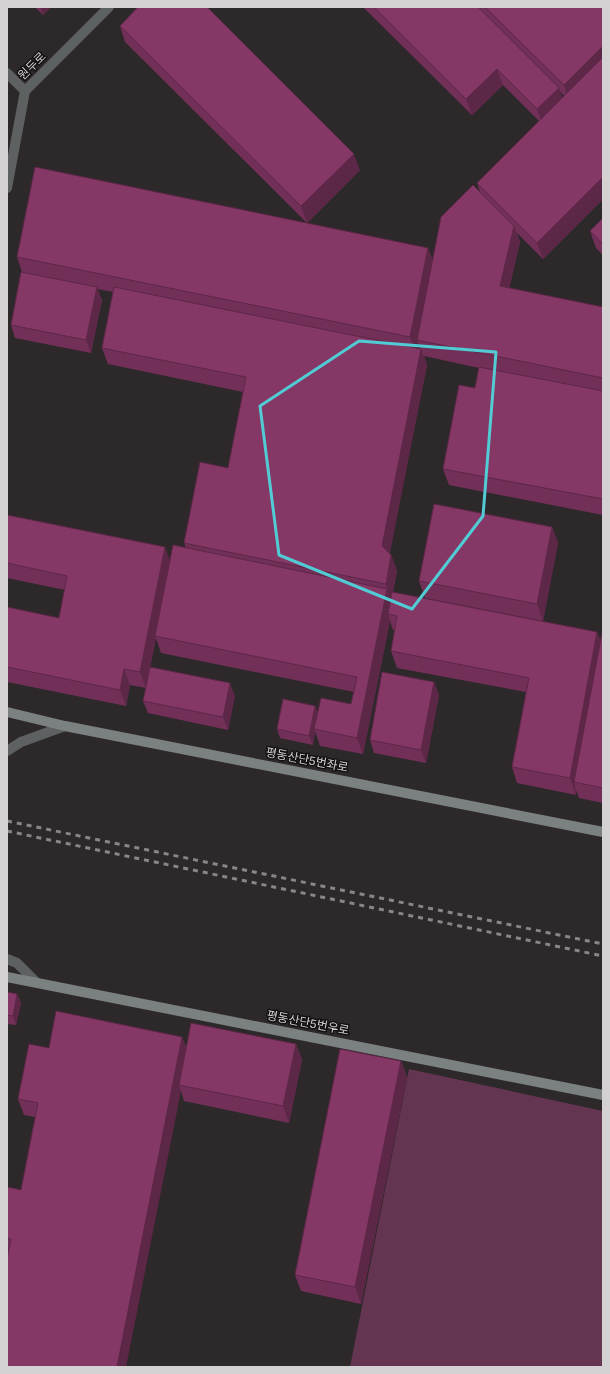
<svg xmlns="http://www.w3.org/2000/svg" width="610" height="1374" font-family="Helvetica,'Noto Sans KR',sans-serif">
  <rect width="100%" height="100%" fill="#2d282a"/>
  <!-- green -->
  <path fill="#643550" d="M409,1069L603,1111V1367H350Z"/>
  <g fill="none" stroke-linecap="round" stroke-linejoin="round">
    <!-- street -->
    <path stroke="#5e6161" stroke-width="10" d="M7,73L25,91
      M7,188L25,91L109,7
      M7,751L21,742L65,726
      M7,959L17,963L36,982"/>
    <!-- secondary -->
    <path stroke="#7b8080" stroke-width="10" d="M7,712L65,726L603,832
      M7,977L603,1095"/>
    <!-- rail -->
    <path stroke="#8a8687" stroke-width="3" stroke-dasharray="5 5" stroke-linecap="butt" d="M7,821L603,944
      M7,831L603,956"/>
  </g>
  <!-- wall -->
  <path fill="#723058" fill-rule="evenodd" d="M35,7H51L43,15Z
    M363,7H603V199L543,259L517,233L520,242L509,288L603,307V515L449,485L443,469L475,388L479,368L424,356L427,365L389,554L391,555L397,571L393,592L597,632L600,640L603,634V803L579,798L576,790V795L517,783L512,767L526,692L397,668L391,651L395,630H393L390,621L363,754L320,746L315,731L313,745L280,738L277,729L315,706L318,713L351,704L354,692L161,653L156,638L146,688L130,685L126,706L7,682V607L59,618L65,590L7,578V515L170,561L186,548L184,543L228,468L243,392L108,364L102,348L113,292L97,289L102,300L91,353L15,338L11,325L22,272L17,257L428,248L433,261L480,192L477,183L539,121L503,85L472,115ZM560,91L564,96L562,98ZM418,343L420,349L417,348Z
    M120,26L360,170L307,223L125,42Z
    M603,218V255L596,248L590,231Z
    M552,527L558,543L543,621L425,598L419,581Z
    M434,682L439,695L426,763L374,753L370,740Z
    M235,696L228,730L148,713L143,701Z
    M7,992L17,994L21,1003L16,1025L7,1024Z
    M182,1037L186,1047L296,1044L302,1060L289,1123L184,1101L181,1091L8,1253H7V1187L21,1190L35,1117L24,1115L18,1099L49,1048Z
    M401,1061L407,1077L361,1304L301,1291L295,1275Z"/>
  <!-- shaded-wall -->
  <path fill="#5d2747" d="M40,7H51L43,15Z
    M603,46V69L570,102L564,85Z
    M497,69L503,85L472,115L466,99Z
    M559,88L564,104L543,125L537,109Z
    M354,154L360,170L307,223L301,206Z
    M603,177V199L543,259L537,243Z
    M514,226L520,242L506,303L500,286Z
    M428,248L434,264L417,340L418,343L416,354L410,337Z
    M97,287L102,300L91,353L86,340Z
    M421,349L427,365L388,563L382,546Z
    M552,527L558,543L543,621L537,604Z
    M165,547L171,563L155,636L156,638L146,688L140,672Z
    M391,555L397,571L391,600L386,584Z
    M387,589L393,605L388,614L390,621L363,754L357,738Z
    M597,632L603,647L574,782L576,790V795L570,778Z
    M124,669L130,685L126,706L120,690Z
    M434,682L439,695L426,763L421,750Z
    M230,683L235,696L228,730L223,717Z
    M315,706L319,715L314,729L315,731L313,745L309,736Z
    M17,994L21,1003L16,1025L13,1016Z
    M182,1037L188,1053L179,1085L181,1091L126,1367H117Z
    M296,1044L302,1060L289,1123L283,1106Z
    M401,1061L407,1077L361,1304L355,1287Z"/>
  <!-- building -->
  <path fill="#853866" stroke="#5d2747" d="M138,7H207L354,154L301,206L120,26Z
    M374,7H478L559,88L537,109L497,69L466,99Z
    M485,7H603V46L564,85Z
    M603,57V177L537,243L477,183Z
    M35,167L428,248L410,337L17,257Z
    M473,185L514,226L500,286L603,307V378L417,340L441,217Z
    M603,218V244L590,231Z
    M21,272L97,287L86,340L11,325Z
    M114,287L421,349L382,546L391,555L386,584L184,543L200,462L228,468L246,377L102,348Z
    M479,367L603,391V499L443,469L459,385L475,388Z
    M434,504L552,527L537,604L419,581Z
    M7,515L165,547L140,672L124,669L120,690L7,667V607L59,618L67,576L7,563Z
    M173,545L387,589L357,738L314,729L321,698L351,704L357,677L155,636Z
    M392,592L597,632L570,778L512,767L529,678L391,651L397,616L388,614Z
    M602,633L603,634V788L574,782Z
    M150,667L230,683L223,717L143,701Z
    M382,672L434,682L421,750L370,740Z
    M283,699L315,706L309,736L277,729Z
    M7,992L17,994L13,1016L7,1015Z
    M56,1011L182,1037L117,1367H7V1258L11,1239L7,1238V1187L21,1190L38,1103L18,1099L29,1044L49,1048Z
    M191,1023L296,1044L283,1106L179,1085Z
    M340,1049L401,1061L355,1287L295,1275Z"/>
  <!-- marked area -->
  <path fill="none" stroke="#51ccd4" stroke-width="3" stroke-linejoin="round" d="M359,341L496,352L483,516L412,609L279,555L260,406Z"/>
  <g text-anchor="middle" stroke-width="3" stroke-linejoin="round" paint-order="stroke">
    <!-- street labels -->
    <g font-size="12" fill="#d4d1d2" stroke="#141112">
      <text transform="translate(32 66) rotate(-45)" y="4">원두로</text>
      <text transform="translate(307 760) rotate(11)" y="4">평동산단5번좌로</text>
      <text transform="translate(308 1023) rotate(11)" y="4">평동산단5번우로</text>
    </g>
  </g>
  <!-- border -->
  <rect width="610" height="1374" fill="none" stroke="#d4d1d2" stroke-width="16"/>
</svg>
